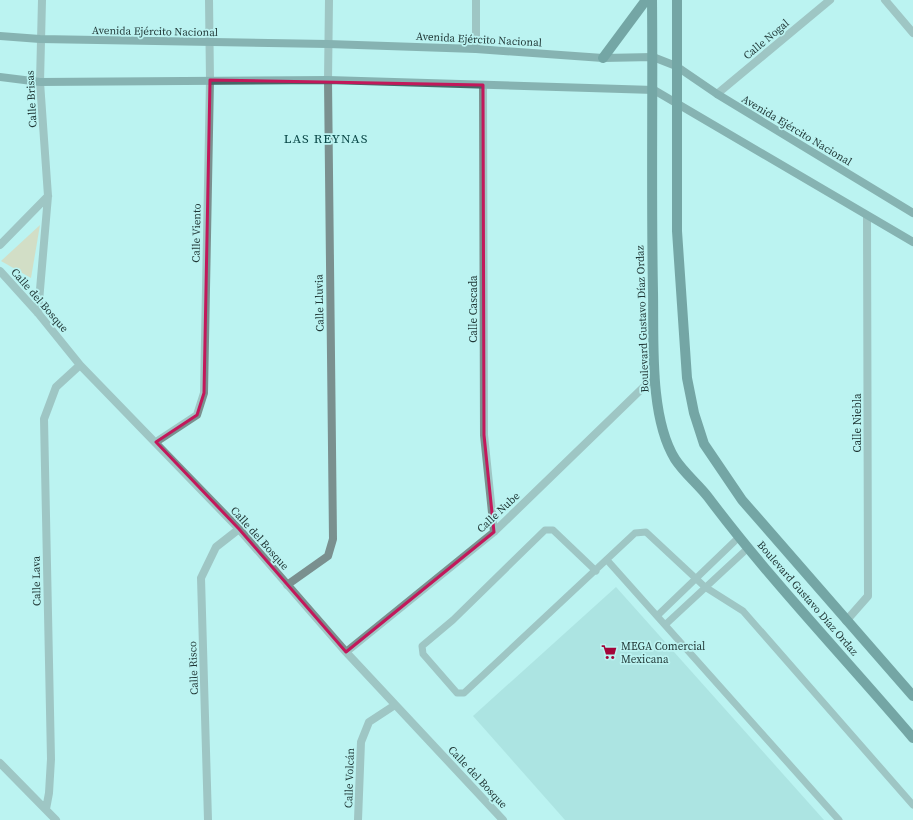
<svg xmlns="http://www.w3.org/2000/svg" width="913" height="820" font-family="'Source Serif 4',serif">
  <rect width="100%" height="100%" fill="#bbf3f1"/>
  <!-- green -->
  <path fill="#edc693" d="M40,225L31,278L1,261Z"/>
  <!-- building -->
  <path fill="#9ad2d0" d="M616,587L824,820H565L473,716Z"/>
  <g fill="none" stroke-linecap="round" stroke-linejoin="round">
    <!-- service -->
    <path stroke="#7a908f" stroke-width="7" d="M607,560L839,820
      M596,571L553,530H545L453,620L422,646L423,654L457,693H464L635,533L646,532L705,587L743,611L913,805
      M658,615L738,538
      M666,624L748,548"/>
    <!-- minor -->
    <path stroke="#7a908f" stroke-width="8" d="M885,0L913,33
      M476,49V0
      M483,85L484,435L494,532
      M717,94L830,0
      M0,245L48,196
      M0,271L38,313L80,365L239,529L346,652L503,820
      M38,313L48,196L40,82L42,0
      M156,442L197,415L204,393L210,80L209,0
      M287,585L328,556L333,539L328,80L329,0
      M846,621L868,596L867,216
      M346,652L494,532L655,376
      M0,763L56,820
      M46,809L49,793L51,759L44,419L56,387L80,365
      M208,820L201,578L216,547L239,529
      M358,820L361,742L369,722L395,705"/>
    <!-- secondary -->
    <path stroke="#466766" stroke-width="8" d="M0,36L40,39L328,44L476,49L603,58L653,57L676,66L717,94L913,213
      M0,77L40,82L328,80L654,90L913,242"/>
    <!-- primary -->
    <path stroke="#1e4b4a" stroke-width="10" d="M652,0C653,97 651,194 653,292C654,340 649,417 675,459C684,473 698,484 708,497C771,581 845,658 913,738
      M677,0V231L687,378L694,413L704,444L742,500L913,696
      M603,58L646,0"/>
  </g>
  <!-- marked area -->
  <path d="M0 0H913V820H0ZM210,80L483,85L484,435L494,532L346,652L239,529L156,442L197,415L204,393Z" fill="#bbf3f1" fill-opacity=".55" fill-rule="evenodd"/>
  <path fill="none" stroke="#c2185b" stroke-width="3" stroke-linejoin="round" d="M210,80L483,85L484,435L494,532L346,652L239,529L156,442L197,415L204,393Z"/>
  <!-- icons -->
  <defs>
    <symbol id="supermarket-bare" viewBox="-9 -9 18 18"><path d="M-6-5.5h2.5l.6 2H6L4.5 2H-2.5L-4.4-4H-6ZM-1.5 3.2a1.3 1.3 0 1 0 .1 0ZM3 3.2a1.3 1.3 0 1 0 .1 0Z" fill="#a30539" stroke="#bbf3f1" stroke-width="2.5" paint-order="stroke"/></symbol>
  </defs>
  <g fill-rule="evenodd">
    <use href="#supermarket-bare" x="598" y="641" width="22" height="22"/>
  </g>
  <g text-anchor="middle" stroke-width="3.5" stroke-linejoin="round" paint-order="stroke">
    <!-- street labels -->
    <g font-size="11" fill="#1f3635" stroke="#bbf3f1">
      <text transform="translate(155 31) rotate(1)" y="4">Avenida Ejército Nacional</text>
      <text transform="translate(479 39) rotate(3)" y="4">Avenida Ejército Nacional</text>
      <text transform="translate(766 39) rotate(-40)" y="4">Calle Nogal</text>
      <text transform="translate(31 99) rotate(-93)" y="4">Calle Brisas</text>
      <text transform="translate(797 130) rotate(31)" y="4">Avenida Ejército Nacional</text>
      <text transform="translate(196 233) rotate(-89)" y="4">Calle Viento</text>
      <text transform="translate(40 300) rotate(49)" y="4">Calle del Bosque</text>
      <text transform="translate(319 303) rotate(-91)" y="4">Calle Lluvia</text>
      <text transform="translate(473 309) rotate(-90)" y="4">Calle Cascada</text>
      <text transform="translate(642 319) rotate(-92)" y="4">Boulevard Gustavo Díaz Ordaz</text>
      <text transform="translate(857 423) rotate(-90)" y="4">Calle Niebla</text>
      <text transform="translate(498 512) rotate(-43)" y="4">Calle Nube</text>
      <text transform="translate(260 538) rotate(48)" y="4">Calle del Bosque</text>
      <text transform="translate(36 581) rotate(-91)" y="4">Calle Lava</text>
      <text transform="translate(808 598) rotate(49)" y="4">Boulevard Gustavo Díaz Ordaz</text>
      <text transform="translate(193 668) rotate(-92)" y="4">Calle Risco</text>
      <text transform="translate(478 777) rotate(47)" y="4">Calle del Bosque</text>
      <text transform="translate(349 778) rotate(-88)" y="4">Calle Volcán</text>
    </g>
    <!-- poi labels -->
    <g font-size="11" fill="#1f3635" stroke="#bbf3f1" text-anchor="start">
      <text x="621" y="650">MEGA Comercial<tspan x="621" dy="13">Mexicana</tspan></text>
    </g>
    <!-- quarter labels -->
    <g font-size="13" letter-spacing="1" fill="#054343" stroke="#bbf3f1">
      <text x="326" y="143">LAS REYNAS</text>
    </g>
  </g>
</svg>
